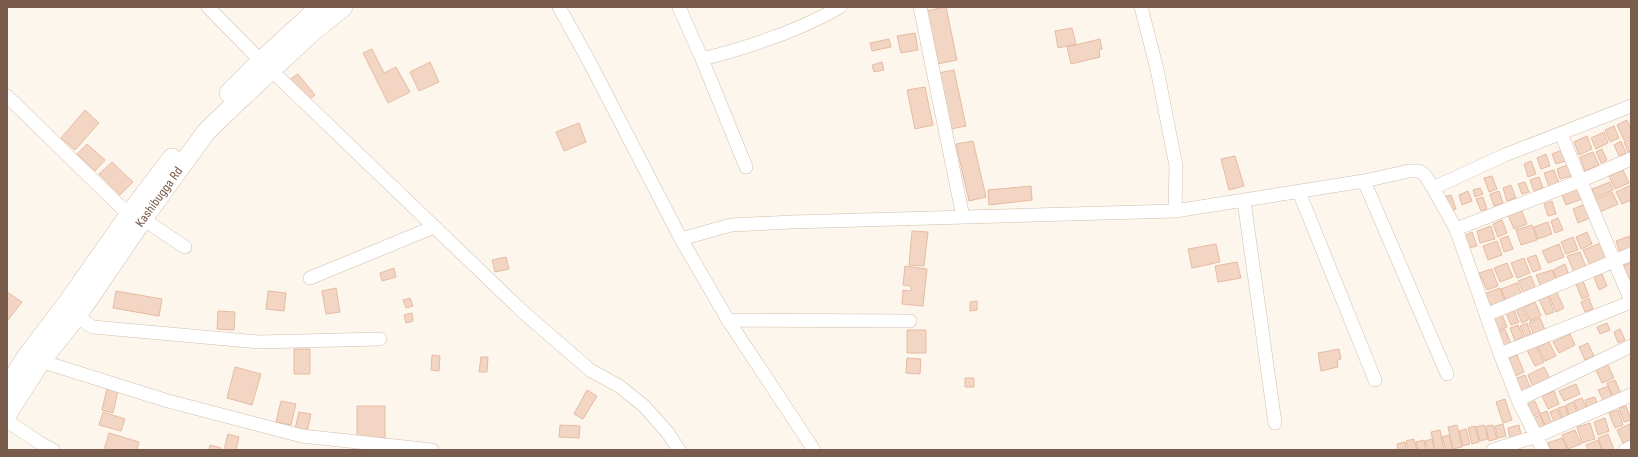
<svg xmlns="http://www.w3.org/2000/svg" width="1638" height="457" font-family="'Roboto Condensed',sans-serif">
  <rect width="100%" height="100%" fill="#fdf6ec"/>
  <!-- building -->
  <path fill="#f3d5c3" stroke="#e6bba3" d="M946,7L957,60L937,64L926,11Z
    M1072,28L1076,44L1058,48L1055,31Z
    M915,33L918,50L901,53L897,36Z
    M889,39L891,47L872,51L870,43Z
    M1100,39L1102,49L1099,50L1100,57L1071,64L1067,47Z
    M372,49L384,73L396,67L410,92L388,103L363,53Z
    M430,62L439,82L419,91L410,72Z
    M882,62L884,70L874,72L872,65Z
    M954,70L966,126L951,129L938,73Z
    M298,74L315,95L307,101L289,80Z
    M925,87L933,125L915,129L907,90Z
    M85,110L99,123L75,150L61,138Z
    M1627,120L1631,130V137L1624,140L1617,125Z
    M579,123L586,142L564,151L556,132Z
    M1614,126L1619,138L1610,142L1605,130Z
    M1604,132L1608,143L1596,149L1591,138Z
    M1587,136L1592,149L1579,155L1574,142Z
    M1631,139V151L1628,152L1624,142Z
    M973,141L986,197L969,201L956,144Z
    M1621,141L1626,153L1619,156L1614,145Z
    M87,144L105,160L95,171L77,154Z
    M1602,149L1607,160L1601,163L1596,152Z
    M1562,150L1565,161L1556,164L1552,154Z
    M1593,152L1599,165L1585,171L1580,157Z
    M1546,154L1550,166L1541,169L1537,158Z
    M1235,156L1244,186L1229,190L1221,159Z
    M1531,161L1536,174L1528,177L1524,164Z
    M112,162L133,182L120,195L99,174Z
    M1570,164L1574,175L1560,179L1557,169Z
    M1554,170L1559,183L1549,187L1544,173Z
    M1623,170L1629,183L1615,189L1609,176Z
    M1492,176L1497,189L1489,192L1484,178Z
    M1539,177L1543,188L1534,191L1530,180Z
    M1525,182L1529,192L1522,194L1518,184Z
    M1610,182L1613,190L1595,198L1592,189Z
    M1511,185L1516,198L1507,201L1503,188Z
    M1631,185V200L1622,204L1616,192Z
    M1031,186L1032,200L989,205L988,190Z
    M1480,188L1483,194L1475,197L1473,190Z
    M1578,188L1582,199L1566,205L1562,195Z
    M1468,191L1472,201L1462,205L1459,195Z
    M1499,191L1503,203L1494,206L1490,194Z
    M1612,192L1618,204L1600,212L1595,200Z
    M1451,195L1456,209L1449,211L1443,197Z
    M1483,197L1487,209L1481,211L1476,199Z
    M1552,201L1556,214L1548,216L1544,204Z
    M1585,204L1590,218L1578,223L1573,209Z
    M1521,209L1527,224L1514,229L1508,215Z
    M1558,218L1563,230L1555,233L1551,221Z
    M1502,220L1507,233L1498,237L1493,224Z
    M1548,222L1552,234L1538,239L1534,227Z
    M1532,225L1537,240L1521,245L1516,230Z
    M1491,226L1495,239L1480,243L1477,231Z
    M912,231L928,232L924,266L909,265Z
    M1472,232L1477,246L1469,248L1464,236Z
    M1587,232L1592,244L1581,249L1576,237Z
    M1508,236L1513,249L1504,252L1500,239Z
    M1630,236L1631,250L1620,253L1616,241Z
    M1573,237L1578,250L1566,254L1561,242Z
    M1497,241L1502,255L1488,260L1483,246Z
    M1601,243L1607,259L1590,265L1583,250Z
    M1216,244L1220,262L1192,268L1188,249Z
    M1559,244L1564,257L1548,263L1542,251Z
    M1580,252L1586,267L1574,272L1567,256Z
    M1536,255L1541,269L1533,272L1527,258Z
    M506,257L509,269L495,272L492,260Z
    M1524,258L1530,273L1517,278L1511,263Z
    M1237,262L1241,278L1218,282L1215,266Z
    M1507,263L1513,277L1500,282L1494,268Z
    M1631,263V278L1627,279L1624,265Z
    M1565,264L1569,275L1557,280L1553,270Z
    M905,266L927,269L923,306L902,304L903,290L909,291L912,289L910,286L903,285Z
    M394,268L396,277L382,281L380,273Z
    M1492,269L1498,286L1487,290L1479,273Z
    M1552,270L1556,280L1541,287L1536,275Z
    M1602,274L1607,286L1599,290L1594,277Z
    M1531,276L1536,289L1524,294L1518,281Z
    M1583,281L1589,296L1582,299L1576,284Z
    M1517,283L1522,295L1506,301L1501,289Z
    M336,288L340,312L326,314L322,291Z
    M1500,288L1505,301L1489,308L1484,294Z
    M116,291L162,299L159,316L113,308Z
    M268,291L286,293L284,311L266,309Z
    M1556,291L1564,308L1556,312L1549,295Z
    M7,292L22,302L8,320H7Z
    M1548,296L1554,312L1546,315L1539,299Z
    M410,298L413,306L406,308L403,300Z
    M1589,298L1593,309L1585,312L1581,302Z
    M977,301V310L970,311V302Z
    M1535,302L1541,316L1530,321L1524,307Z
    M1522,307L1528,320L1522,323L1516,309Z
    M1514,310L1519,322L1511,325L1506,313Z
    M218,311L235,312L234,330L217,329Z
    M1501,312L1507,327L1496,331L1490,317Z
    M412,313L413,321L406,323L404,315Z
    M1540,318L1545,330L1534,335L1529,323Z
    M1527,323L1531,334L1525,337L1520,326Z
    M1607,323L1610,330L1600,334L1597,327Z
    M1518,325L1523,337L1515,341L1510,328Z
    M1505,329L1511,344L1500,348L1494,334Z
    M1620,329L1625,340L1618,343L1614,332Z
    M907,330H926V353H907Z
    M1570,334L1575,345L1559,353L1553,342Z
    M1549,342L1556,356L1545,361L1538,347Z
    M1588,343L1594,356L1585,360L1579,347Z
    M1536,346L1544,362L1535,366L1527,350Z
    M294,349H310V374H294Z
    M1339,349L1341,359L1337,360L1338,367L1321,371L1318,353Z
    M432,355L440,356L439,371L431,370Z
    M1517,355L1524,372L1511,378L1504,361Z
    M481,357H488L487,372H479Z
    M907,358L921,359L920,374L906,373Z
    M1607,363L1614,378L1602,383L1595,368Z
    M235,367L261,374L252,405L227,398Z
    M1544,367L1550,379L1533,387L1528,375Z
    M1525,375L1531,389L1518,394L1512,380Z
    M965,378H974V387H965Z
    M1615,380L1621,394L1613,397L1607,383Z
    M1576,384L1580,394L1564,401L1559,391Z
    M1608,386L1613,398L1604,402L1598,390Z
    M107,388L118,391L113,413L102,410Z
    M587,390L597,396L583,419L574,414Z
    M1554,391L1559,404L1548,409L1542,396Z
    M1595,397L1597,404L1587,408L1585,400Z
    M1582,398L1587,410L1579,414L1574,401Z
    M1505,399L1512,420L1503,423L1496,402Z
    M281,401L296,404L291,425L276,422Z
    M1535,401L1540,413L1531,417L1525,406Z
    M1573,402L1578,415L1570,418L1566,405Z
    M357,406H385V438H357Z
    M1565,406L1569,417L1563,419L1558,408Z
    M1626,406L1631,420L1624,422L1619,408Z
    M1557,409L1563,421L1555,424L1550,412Z
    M1618,410L1623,425L1615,428L1609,413Z
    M1547,411L1552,424L1546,427L1540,414Z
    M103,412L125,419L121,431L99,425Z
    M299,412L311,414L307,432L295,429Z
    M1540,415L1545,427L1538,430L1533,418Z
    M1605,418L1609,431L1598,435L1594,422Z
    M1590,423L1595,439L1582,443L1577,427Z
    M1503,424L1506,436L1498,438L1495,426Z
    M1630,424L1631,440L1623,443L1617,430Z
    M560,425L580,426L579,438L559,437Z
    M1457,425L1462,447L1453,449L1448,427Z
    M1484,425L1488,439L1480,441L1476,427Z
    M1493,425L1497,439L1489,441L1486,426Z
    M1519,425L1521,435L1510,438L1508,428Z
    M1475,426L1479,442L1472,444L1468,428Z
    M1466,429L1470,444L1463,446L1459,431Z
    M1440,430L1444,450H1435L1431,432Z
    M1575,430L1581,444L1568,449L1562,435Z
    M109,433L139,442L137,450H104Z
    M228,434L239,437L236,450H224Z
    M1608,434L1614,450H1603L1598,438Z
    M1449,435L1453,450H1446L1442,437Z
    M1562,438L1568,450H1551L1548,443Z
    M1414,439L1417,450H1408L1406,441Z
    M1432,439L1435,450H1428L1425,441Z
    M1424,440L1426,450H1418L1416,442Z
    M1598,440L1602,450H1588L1586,445Z
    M1405,442L1406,450H1398L1397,444Z
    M210,445L221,448V450H209Z"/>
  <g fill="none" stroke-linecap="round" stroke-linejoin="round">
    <defs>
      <path id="minor" d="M208,7L261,61
        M559,7L590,63L681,239L728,320L814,450
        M679,7L702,59L746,167
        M920,7L963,217
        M1141,7L1157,69L1176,166L1175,211
        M702,59C750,47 797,32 840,7
        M272,71L522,311L590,370L619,386L644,406L668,433L679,450
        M7,96L129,215
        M1561,134L1631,301
        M1364,181L1447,374
        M1299,192L1375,380
        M1244,201L1275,423
        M143,219L185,247
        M1456,229L1580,181L1631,159
        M681,239L731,225L792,222L1175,211L1364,181L1409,171H1419L1425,175L1433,188
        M310,278L434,227
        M74,308L86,323L93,327L259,342L380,339
        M1486,315L1631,254
        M728,320L910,321
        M1500,354L1631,302
        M34,359L168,401L302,436L432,450
        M1518,400L1631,346
        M7,421L40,443L53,450
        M1493,450L1537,436L1631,395
        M1543,450L1518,400L1500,354L1456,229L1433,188L1505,155L1631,106
        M1625,450L1631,447"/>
      <g id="secondary">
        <path d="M229,93L261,61L320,7"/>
        <path d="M7,388L27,356L68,302L129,215L172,158"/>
        <path id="s1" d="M7,414L41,361L79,313L143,219L206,132L239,100L312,32L343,7"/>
      </g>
    </defs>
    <!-- minor casing -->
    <use href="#minor" stroke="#d1beb0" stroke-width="14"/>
    <!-- secondary casing -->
    <use href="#secondary" stroke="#d6c0b0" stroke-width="20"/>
    <!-- minor -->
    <use href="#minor" stroke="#fff" stroke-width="13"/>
    <!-- secondary -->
    <use href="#secondary" stroke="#fff" stroke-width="19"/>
  </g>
  <g text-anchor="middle" stroke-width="4" stroke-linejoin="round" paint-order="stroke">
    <!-- street labels -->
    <g font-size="12" fill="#7a5c4d" stroke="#fffaf3">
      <text dy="4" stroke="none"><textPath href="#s1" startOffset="265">Kashibugga Rd</textPath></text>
    </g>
  </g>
  <!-- border -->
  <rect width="1638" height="457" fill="none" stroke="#7a5c4d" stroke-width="16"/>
</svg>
